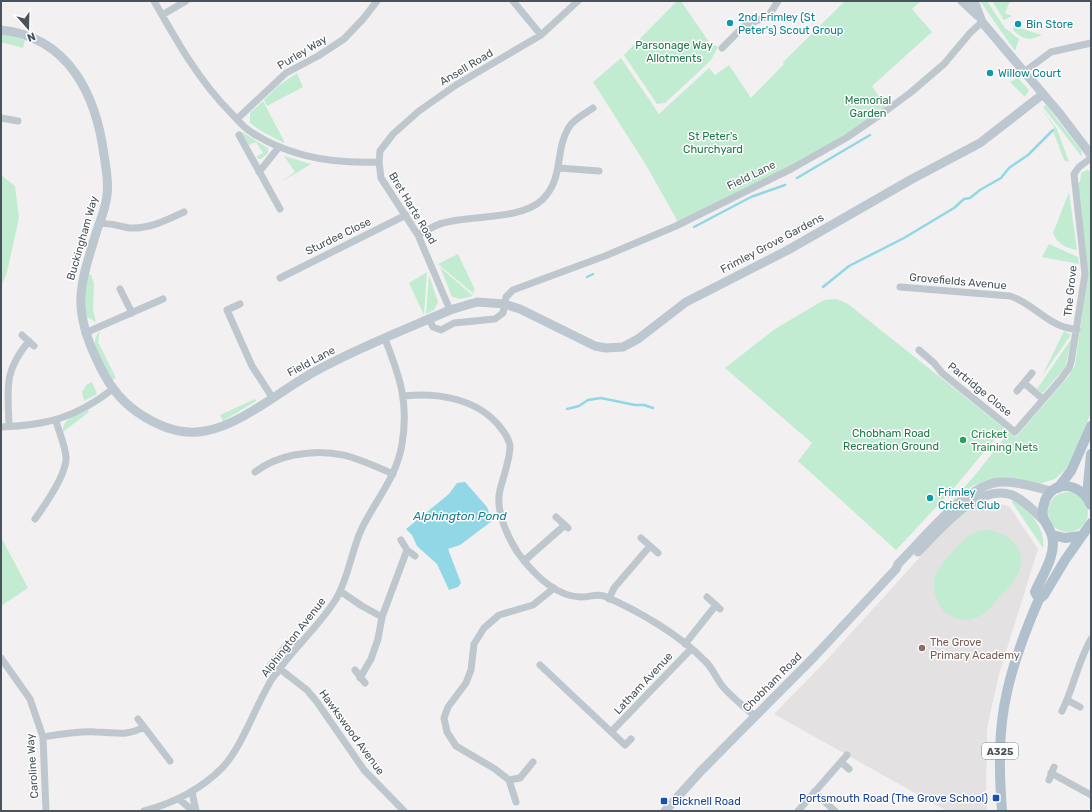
<svg xmlns="http://www.w3.org/2000/svg" width="1092" height="812" font-family="Rubik,sans-serif">
  <rect width="100%" height="100%" fill="#f2f0f0"/>
  <!-- education -->
  <path fill="#e3e1e1" d="M986,501L1009,506L1038,549L999,674L987,728L986,795L987,811H947L774,714L823,664L951,523L971,508Z"/>
  <!-- green -->
  <path fill="#c2ecd1" d="M677,1H681L709,42L718,47L711,60L705,66L665,103L657,104L624,55Z
    M845,1H921L912,9L932,32L872,86L887,109L794,166L678,222L646,165L593,82L621,58L659,114L709,68L715,75L729,65L751,98L784,64L783,62Z
    M980,1H987L1005,28L1019,39L1015,51Z
    M992,1H1010L1005,13L1012,16L1004,20Z
    M1014,26L1042,35C1029,41 1023,40 1013,30Z
    M1,34L25,40L23,48L1,42Z
    M297,73L303,87L267,106L264,100L278,86Z
    M1018,78L1029,90L1025,97L1010,82Z
    M263,101L284,141V143L261,131L250,123V113Z
    M1046,105L1081,150L1082,157L1043,107Z
    M1041,108L1057,129L1069,162L1064,160L1053,131L1054,127Z
    M242,132L268,148V153L261,159H258L257,156L263,153L256,142L249,145L240,133Z
    M284,156L311,164L281,182L295,172Z
    M1087,170L1091,171V413L1079,441L1066,469L1055,479L1039,484L1007,478L987,481L972,486L943,511L976,474L1009,432L1016,437L1068,377L1075,365L1088,273L1078,183L1080,182L1081,173Z
    M1,175L15,186L19,218L7,272L1,287Z
    M1069,192L1077,250C1067,248 1057,244 1053,233Z
    M1049,244L1078,257L1079,264L1042,257Z
    M458,254L475,290L473,291L475,295L438,264Z
    M440,267L473,296L460,299L452,297Z
    M427,272L424,315L409,283Z
    M88,274L91,275L94,283L93,310L96,322L87,317L84,303Z
    M429,275L438,302L434,310L426,314Z
    M837,299L848,304L1004,428L953,489L896,550L798,461L812,443L725,368L775,329L824,300Z
    M100,331L98,342L116,378L112,380C105,368 86,343 100,331Z
    M1064,331L1071,335L1042,376Z
    M1072,338L1065,368L1043,393L1037,389Z
    M92,382L97,394L84,401L82,392L86,385Z
    M255,399L256,401L223,421L220,415Z
    M88,410L89,412L63,432C62,417 78,415 88,410Z
    M1048 512a20 20 0 1 1 40 0a20 20 0 1 1-40 0Z
    M1014,498C1028,511 1046,527 1043,548L1012,502Z
    M988,530C1009,532 1029,551 1018,574C1015,582 1007,589 1001,595C988,611 976,627 953,617C938,611 931,592 935,576C938,567 962,540 970,535C976,531 981,530 988,530Z
    M1,537L28,588L1,606Z"/>
  <!-- water -->
  <path fill="#92d7e6" d="M465,482L487,507L492,521L460,545L448,549L461,583L458,587L449,590L437,564L417,546L412,535L406,529L449,494L457,483Z"/>
  <g fill="none" stroke-linecap="round" stroke-linejoin="round">
    <!-- stream -->
    <path stroke="#92d7e6" stroke-width="2.5" d="M797,178L870,135
      M694,227L751,197L785,185
      M587,277L593,274
      M823,287L849,266L904,238L954,208L964,199L970,198L980,190L1001,178L1009,168L1028,155L1053,130
      M567,409L579,406L588,400L601,398L635,405H644L653,408"/>
    <!-- street -->
    <path stroke="#bfc7ce" stroke-width="7" d="M154,1C176,40 199,81 231,113C238,120 243,127 251,132C289,157 334,164 379,162
      M513,1L541,35
      M162,15L186,1
      M722,48L743,27L769,15L778,1
      M1024,72L1051,52L1091,43
      M1,118L18,121
      M237,119L286,73L318,56L344,39L363,19L377,1
      M239,135L280,209
      M559,168L599,171
      M259,172L279,147
      M99,224C110,222 120,227 130,228C149,229 167,220 184,212
      M418,235C426,231 435,225 443,223C471,215 521,220 542,200C565,177 554,151 569,127C574,119 586,113 593,108
      M280,278L406,215
      M900,287L1010,296C1034,303 1050,329 1077,329
      M120,289L132,313
      M240,304L227,310L252,366L272,397
      M450,310L418,235L381,178L379,162L380,151L393,134L419,111L456,85L541,35L578,1
      M429,319L433,327L441,330L454,323L495,319L503,313L506,297L513,290L605,256L676,226L791,169L846,138L887,110L910,93L944,64L970,33L982,22
      M85,333L163,299
      M22,335L34,346
      M919,350L934,363L942,373L1015,432L1061,379L1069,368L1071,362L1085,274L1074,174L1079,167L1091,158
      M1024,383L1043,399
      M1017,391L1032,373
      M404,396C438,392 478,399 500,427C505,433 509,439 510,446C510,460 503,477 500,490C495,510 507,536 518,553C532,572 554,596 580,597C587,598 596,593 604,596C637,610 680,635 705,661C713,668 716,679 724,688C733,698 744,707 755,716
      M9,426C8,388 3,372 29,341
      M1,427C48,425 75,418 113,389
      M255,472C267,463 279,458 294,455C334,447 357,458 393,474
      M556,517L568,528
      M35,519C45,505 67,474 66,457C65,445 59,432 56,421
      M641,538L658,553
      M401,540L407,550L415,556
      M524,561L565,525
      M340,591L362,606L382,617
      M707,597L720,609
      M609,599L614,588L650,546
      M685,644L716,605
      M1,658L30,699L43,737L46,811
      M540,665L625,745L631,739
      M280,669L307,690L317,702L364,770L404,811
      M355,670L365,683
      M277,673L269,667L289,642L300,644
      M360,678L371,659L378,639L382,617L407,550
      M1067,700L1080,707
      M1062,711C1074,687 1078,661 1091,639
      M138,719L170,761
      M611,732L691,649
      M43,737C61,734 78,731 96,732C116,732 125,737 144,727
      M841,762L849,769
      M1051,773L1091,795
      M509,780L520,778L533,762
      M1049,780L1054,767
      M192,792L196,811
      M814,792L835,811
      M179,799L193,811
      M516,802L509,780L495,769L456,746L447,732L444,718L448,707L466,683L471,670L474,644L484,628L499,615L533,605L554,588
      M144,811C174,803 200,790 222,768C243,746 255,706 272,679C291,650 318,628 336,599C349,577 351,551 362,528C376,500 397,476 402,444C409,403 400,377 385,339
      M798,811L847,755"/>
    <!-- secondary -->
    <path stroke="#bdc7d0" stroke-width="9" d="M962,1L977,15
      M974,1L982,22L1060,114L1091,155
      M1,30C69,37 96,95 104,155C106,168 109,183 107,195C106,207 101,219 97,230C81,283 71,305 96,358C106,380 117,398 137,412C156,425 180,436 205,431C241,425 281,390 314,372C357,348 404,330 450,310L477,302L504,304L520,309L595,346L606,348L623,347L638,339L686,302L788,250L912,179L980,143L1043,94
      M918,552C940,530 977,483 1012,495C1024,500 1034,511 1043,520
      M665,811L700,772L815,656L896,569L898,564C924,539 965,484 1001,482C1018,481 1036,488 1052,491"/>
    <!-- primary -->
    <path stroke="#b1c0cd" stroke-width="10" d="M1058,488L1071,471L1091,426
      M1087,495L1091,454
      M1052,535L1065,538L1081,536
      M1039,599L1035,592C1042,576 1057,554 1052,536C1049,524 1039,520 1044,504C1050,479 1081,481 1091,505
      M1039,599L1044,595L1065,560L1091,523
      M1002,811C999,771 998,731 1007,692C1014,660 1026,629 1039,599"/>
  </g>
  <!-- markers -->
  <g fill="#0f9aa8" stroke="#fff" stroke-width="1.5">
    <circle cx="730" cy="23" r="4"/>
    <circle cx="1018" cy="24" r="4"/>
    <circle cx="990" cy="73" r="4"/>
    <circle cx="930" cy="498" r="4"/>
  </g>
  <circle fill="#2e9e5b" stroke="#fff" stroke-width="1.5" cx="963" cy="440" r="4"/>
  <circle fill="#8d6e63" stroke="#fff" stroke-width="1.5" cx="922" cy="648" r="4"/>
  <g fill="#1a4fb4" stroke="#fff" stroke-width="1.5">
    <rect x="992" y="794" width="8" height="8" rx="2"/>
    <rect x="660" y="797" width="8" height="8" rx="2"/>
  </g>
  <g text-anchor="middle" stroke-width="3" stroke-linejoin="round" paint-order="stroke">
    <!-- shield labels -->
    <rect fill="#fff" stroke="#80878d" stroke-width="1" x="982" y="743" width="36" height="16" rx="3"/>
    <g font-size="10" font-weight="bold" fill="#49535c">
      <text x="1000" y="755">A325</text>
    </g>
    <!-- culture labels -->
    <g font-size="11" fill="#0d838f" stroke="#fff" text-anchor="start">
      <text x="738" y="21">2nd Frimley (St<tspan x="738" dy="13">Peter's) Scout Group</tspan></text>
      <text x="1026" y="28">Bin Store</text>
      <text x="998" y="77">Willow Court</text>
      <text x="938" y="496">Frimley<tspan x="938" dy="13">Cricket Club</tspan></text>
    </g>
    <!-- park labels -->
    <g font-size="11" fill="#1d7949" stroke="#fff">
      <text x="674" y="49">Parsonage Way<tspan x="674" dy="13">Allotments</tspan></text>
      <text x="868" y="104">Memorial<tspan x="868" dy="13">Garden</tspan></text>
      <text x="713" y="140">St Peter's<tspan x="713" dy="13">Churchyard</tspan></text>
      <text x="891" y="437">Chobham Road<tspan x="891" dy="13">Recreation Ground</tspan></text>
    </g>
    <!-- street labels -->
    <g font-size="11" fill="#49535c" stroke="#fff">
      <text transform="translate(302 52) rotate(-31)" y="4">Purley Way</text>
      <text transform="translate(466 67) rotate(-31)" y="4">Ansell Road</text>
      <text transform="translate(751 175) rotate(-26)" y="4">Field Lane</text>
      <text transform="translate(413 208) rotate(59)" y="4">Bret Harte Road</text>
      <text transform="translate(338 236) rotate(-26)" y="4">Sturdee Close</text>
      <text transform="translate(82 238) rotate(-74)" y="4">Buckingham Way</text>
      <text transform="translate(772 243) rotate(-28)" y="4">Frimley Grove Gardens</text>
      <text transform="translate(958 281) rotate(5)" y="4">Grovefields Avenue</text>
      <text transform="translate(1070 291) rotate(-84)" y="4">The Grove</text>
      <text transform="translate(311 361) rotate(-28)" y="4">Field Lane</text>
      <text transform="translate(980 389) rotate(39)" y="4">Partridge Close</text>
      <text transform="translate(293 637) rotate(-52)" y="4">Alphington Avenue</text>
      <text transform="translate(772 682) rotate(-45)" y="4">Chobham Road</text>
      <text transform="translate(643 683) rotate(-47)" y="4">Latham Avenue</text>
      <text transform="translate(352 732) rotate(54)" y="4">Hawkswood Avenue</text>
      <text transform="translate(32 766) rotate(-94)" y="4">Caroline Way</text>
    </g>
    <!-- leisure labels -->
    <g font-size="11" fill="#27864d" stroke="#fff" text-anchor="start">
      <text x="971" y="438">Cricket<tspan x="971" dy="13">Training Nets</tspan></text>
    </g>
    <!-- education labels -->
    <g font-size="11" fill="#785e54" stroke="#fff" text-anchor="start">
      <text x="930" y="646">The Grove<tspan x="930" dy="13">Primary Academy</tspan></text>
    </g>
    <!-- transit labels -->
    <g font-size="11" fill="#164399" stroke="#fff" text-anchor="end">
      <text x="988" y="802">Portsmouth Road (The Grove School)</text>
      <text x="672" y="805" text-anchor="start">Bicknell Road</text>
    </g>
    <!-- water labels -->
    <g font-size="12" font-style="italic" fill="#167c94" stroke="#fff">
      <text x="460" y="520">Alphington Pond</text>
    </g>
  </g>
  <!-- border -->
  <rect width="1092" height="812" fill="none" stroke="#49535c" stroke-width="4"/>
  <!-- north arrow -->
  <g transform="translate(28 28) rotate(160)" stroke="#ffffff" stroke-width="3" paint-order="stroke">
  <path d="M0-3L7 15L0 10L-7 15Z" fill="#49535c"/>
  <text y="-6" font-size="11" font-weight="bold" text-anchor="middle" fill="#49535c">N</text>
  </g>
</svg>
